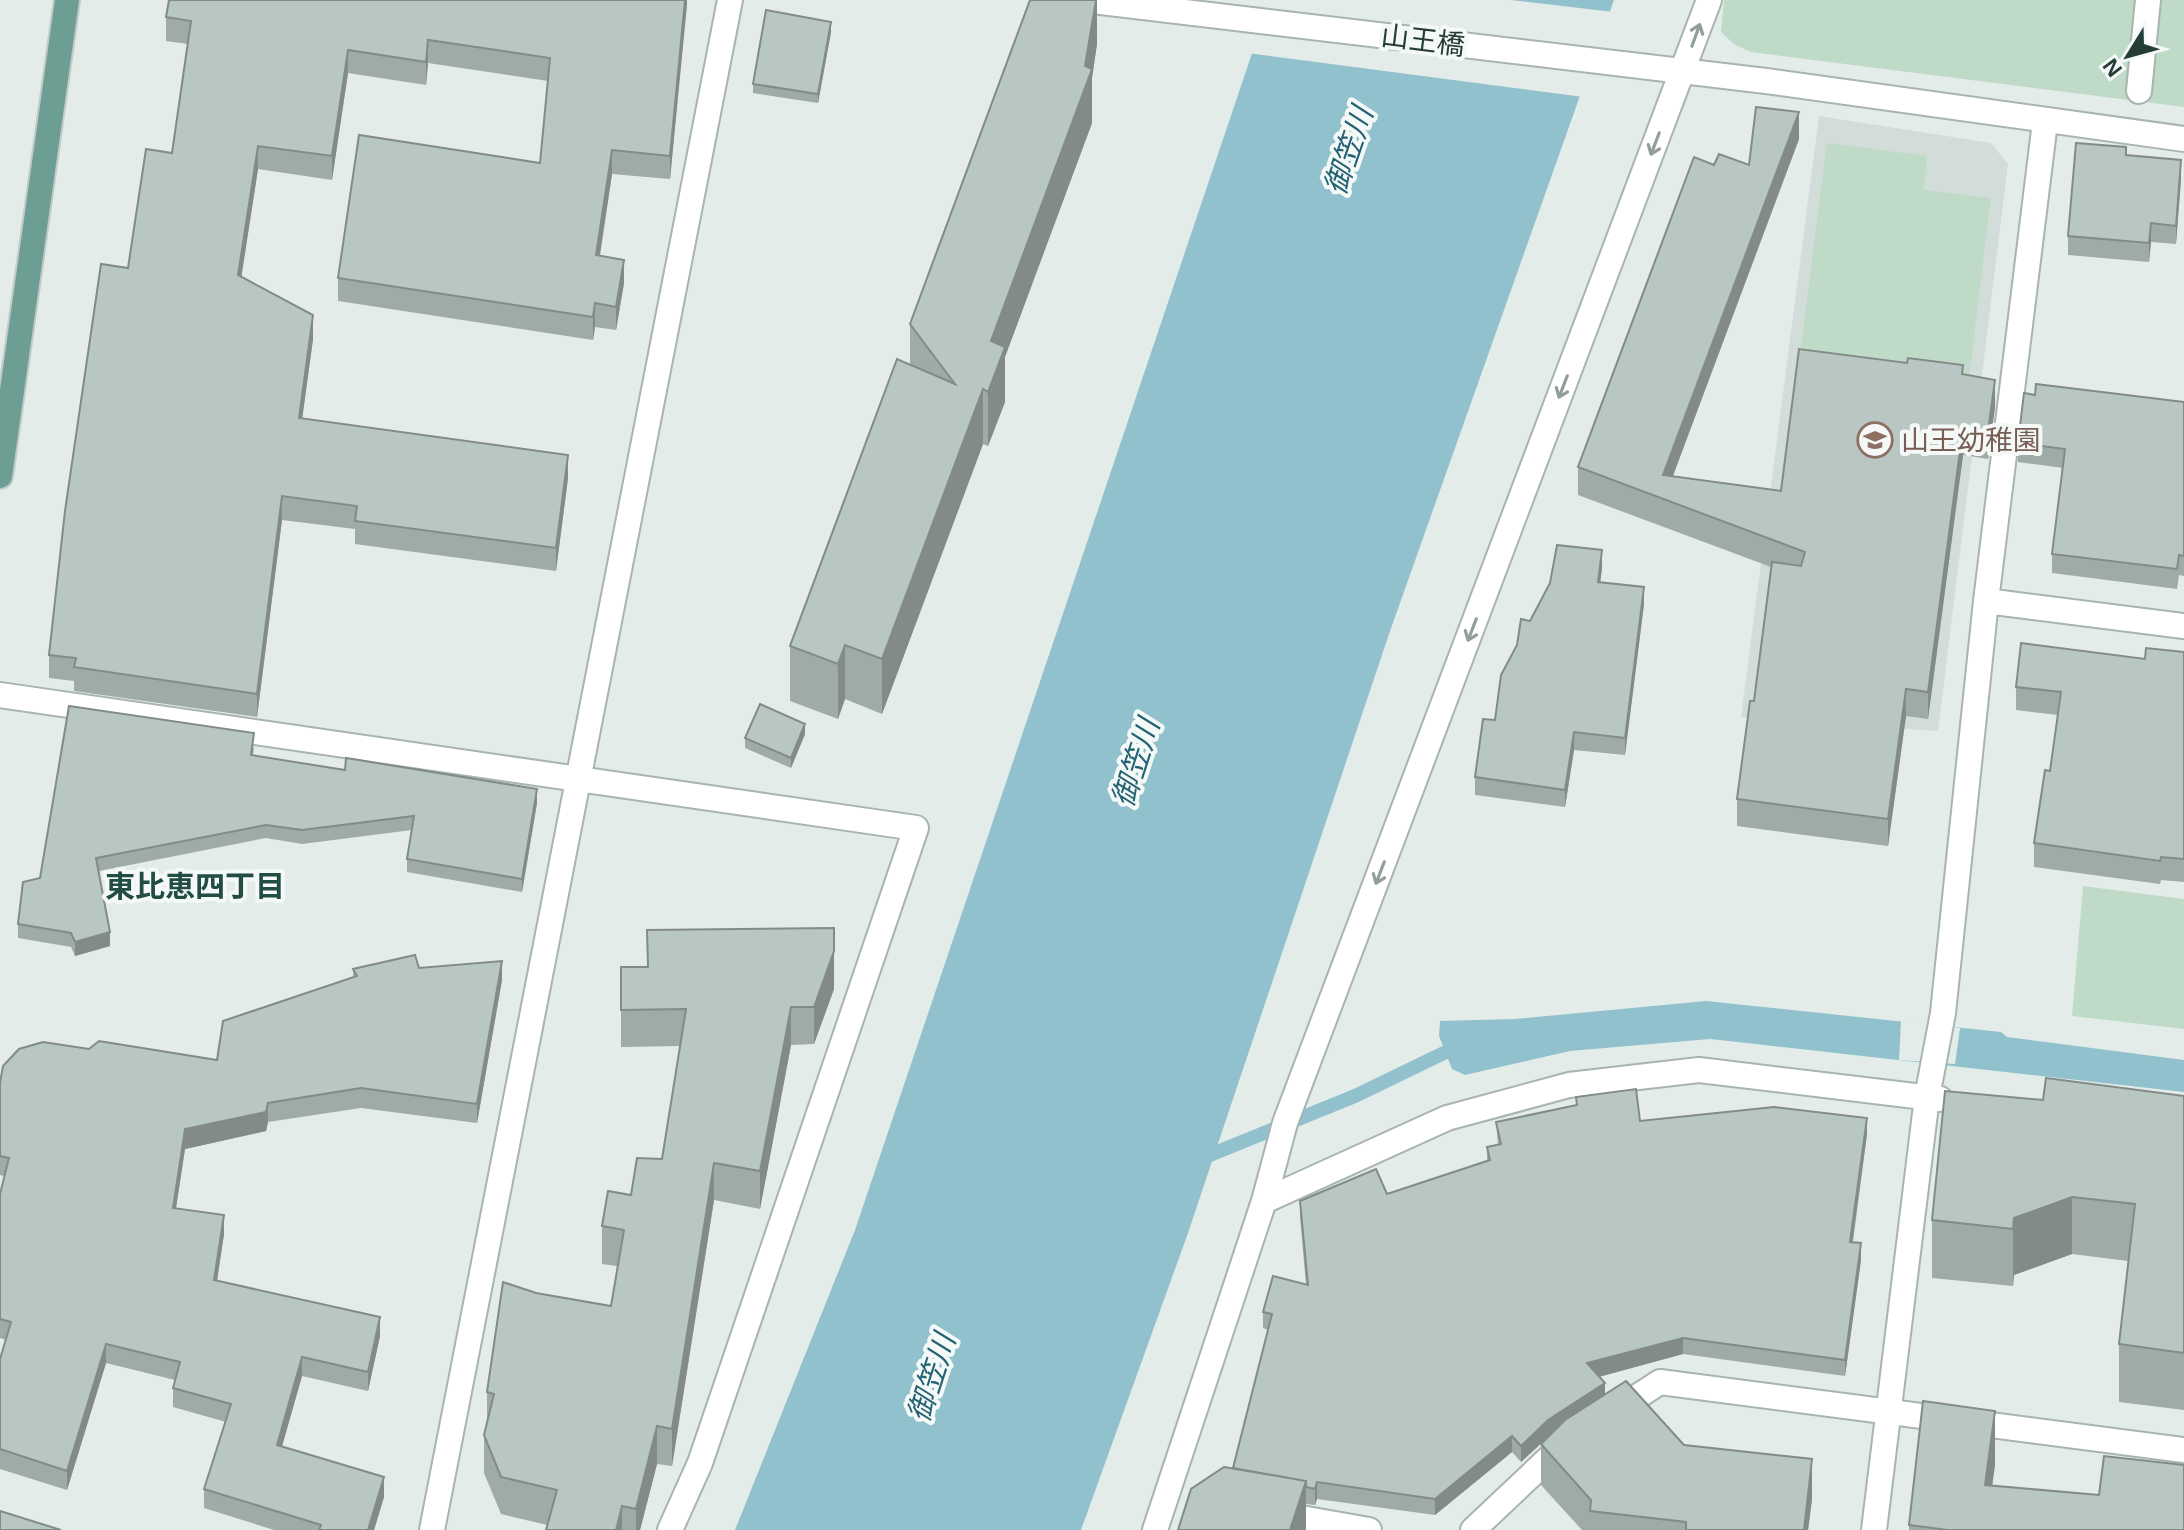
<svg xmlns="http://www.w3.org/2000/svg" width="2184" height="1530" font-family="Helvetica,'Noto Sans JP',sans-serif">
  <rect width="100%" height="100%" fill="#e4ece9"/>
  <!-- built -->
  <path fill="#d2dcd8" d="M1819,116L1991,143L2008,164L1938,731L1741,717Z"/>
  <!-- green -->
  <path fill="#bfdbc8" d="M1724,0H2184V107L1751,52L1735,45L1721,32Z
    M1827,143L1927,156L1924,190L1991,198L1969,377L1800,355Z
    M2083,886L2184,899V1029L2072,1016Z"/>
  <!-- water -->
  <path fill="#91c1cd" d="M1270,0H1614L1389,634L1188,1233L1081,1530H735L855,1230Z
    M1706,1001L2001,1032L2007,1037L2184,1060V1092L1710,1039L1570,1051L1465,1075L1452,1069L1439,1036L1440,1021L1515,1019Z"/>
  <!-- pier -->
  <path fill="#e4ece9" d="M1266,0H1511L1614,12L1584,97L1248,53Z
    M1901,1021L1960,1028L1955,1064L1899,1060Z"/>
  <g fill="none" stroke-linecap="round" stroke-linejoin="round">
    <!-- stream -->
    <path stroke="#91c1cd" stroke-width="14" d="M1200,1159L1355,1096L1448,1051L1461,1049"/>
    <defs>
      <path id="minor" d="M1084,0L1766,81L2184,139
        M2139,91L2148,0
        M1986,601L2184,626
        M0,695L916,828L700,1463L670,1530
        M1264,1201L1447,1118L1569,1085L1699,1070L1940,1099
        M1612,1413L1660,1382L2184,1450
        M1273,1513L1369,1530
        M432,1530L730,0
        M1155,1530L1264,1201L1285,1123L1709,0
        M1473,1530L1564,1444
        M1874,1530L1927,1097L1943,1013L1986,601L2045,122"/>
      <path id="major" d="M0,476L67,0"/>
    </defs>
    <!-- minor casing -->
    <use href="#minor" stroke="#a7b4b0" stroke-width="28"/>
    <!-- major casing -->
    <use href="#major" stroke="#c2c9c7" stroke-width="28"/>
    <!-- minor -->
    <use href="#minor" stroke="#fff" stroke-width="24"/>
    <!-- major -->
    <use href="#major" stroke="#6c9e94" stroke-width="24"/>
  </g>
  <!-- wall -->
  <path fill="#9faba7" d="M687,0L670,179L612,174L600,256L624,283L616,330L595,327L593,340L338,301V278L540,163L548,81L428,63L426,85L348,73L332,180L258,169L241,277L313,339L302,419L568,478L556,571L355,544V529L282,520L257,717L74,691V681L49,678V655L128,268L172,153L188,44L166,41V17Z
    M1097,0V44L1092,78V123L1005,357V402L988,446L983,444L882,714L845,699L838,719L790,701V646L910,364V324Z
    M831,32L818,103L753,93V84Z
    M1799,139L1673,476L1781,491L1963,374L1995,407L1988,459L1963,455L1928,719L1906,716L1888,846L1737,826V799L1754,701L1771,567L1578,495V467L1714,165H1749Z
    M2126,155L2181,179L2176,244L2151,242L2149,262L2068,255V236Z
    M2035,395L2184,402V576L2179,575L2177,589L2052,573V554L2063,468L2018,462V443Z
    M1602,568L1600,583L1644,604L1625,755L1574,750L1565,807L1475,795V777L1495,720Z
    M2184,652V882L2161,880L2160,884L2034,867V843L2050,771L2058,715L2016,710V687L2145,659Z
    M805,734L791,768L745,748V738Z
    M254,747L253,756L537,803L522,892L407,872V859L412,830L302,844L266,838L99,871L110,946L75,956L71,947L18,938V924L40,878Z
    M647,930L834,989L814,1044L791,1045L760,1209L714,1200L672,1466L657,1464L640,1530H546L547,1525L501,1514L484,1473V1435L487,1424V1392L536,1293L611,1306L617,1266L602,1264V1226L662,1159L680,1046L621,1047V967H647Z
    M419,968L502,980L477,1123L361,1108L268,1122L266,1131L185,1149L176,1208L224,1234L217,1281L380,1336L368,1391L302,1376L282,1446L384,1497L374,1530H274L204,1508V1489L226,1422L173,1407V1388L175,1380L106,1363L67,1490L0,1469V1359L6,1340L0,1338V1194L4,1176L0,1175V1083L89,1049L217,1060L353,977V969Z
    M2184,1096V1410L2119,1402V1344L2128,1261L2072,1254L2014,1275L2013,1286L1932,1278V1220L2043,1100Z
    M1576,1097L1640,1121L1867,1134L1853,1242L1861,1260L1845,1376L1683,1354L1599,1377L1605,1395L1684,1445L1812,1499L1808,1530H1582L1541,1485V1444L1551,1434L1521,1462L1512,1452L1435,1515L1317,1499L1315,1505L1306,1504V1530L1233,1468L1268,1330L1263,1328V1312L1306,1285L1300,1217V1201L1387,1194L1487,1161V1147L1498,1145L1496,1122L1576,1106Z
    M1995,1465L1992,1486L2099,1495L2184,1530H1909V1525Z"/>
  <!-- shaded-wall -->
  <path fill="#828b88" d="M685,0H687V5L670,179V156Z
    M1096,0H1097V44L1092,78V123L1005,357V402L988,446V392L991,341L1085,66Z
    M831,22V32L818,103V94Z
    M428,40V63L426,85V62Z
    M348,50V73L332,180V156Z
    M1799,112V139L1663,502V475Z
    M258,146V169L238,299V275Z
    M612,150V174L596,279V255Z
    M2181,160V179L2176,244V226Z
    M2151,223V242L2149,262V243Z
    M624,260V283L616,330V307Z
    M595,303V327L593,340V317Z
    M313,315V339L299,442V418Z
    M1995,380V407L1988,459V431Z
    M983,389V444L882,714V659Z
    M1963,428V455L1928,719V692Z
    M568,455V478L556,571V548Z
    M282,496V520L257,717V694Z
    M1602,550V568L1598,600V582Z
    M1644,587V604L1625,755V738Z
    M845,645V699L838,719V664Z
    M1906,689V716L1888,846V819Z
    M805,724V734L791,768V758Z
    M1574,732V750L1565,807V790Z
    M537,789V803L522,892V879Z
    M834,928V989L814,1044V1007Z
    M110,932V946L75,956V942Z
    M502,961V980L477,1123V1104Z
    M791,1007V1045L760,1209V1171Z
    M268,1103V1122L266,1131L185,1149L173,1227V1208L185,1129Z
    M1867,1118V1134L1850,1258V1242Z
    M714,1163V1200L672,1466V1429Z
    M2072,1197V1254L2014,1275L2013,1286V1229L2014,1218Z
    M224,1215V1234L214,1300V1280Z
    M1861,1243V1260L1845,1376V1360Z
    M380,1317V1336L368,1391V1372Z
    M1683,1338V1354L1587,1380V1363Z
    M106,1344V1363L67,1490V1471Z
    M302,1357V1376L277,1464V1445Z
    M1605,1383V1399L1548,1437L1521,1462V1446L1548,1420Z
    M1995,1411V1465L1986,1530L1985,1485Z
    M657,1426V1464L640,1530H636V1509Z
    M1512,1436V1452L1435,1515V1499Z
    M1812,1459V1499L1808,1530H1804Z
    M384,1477V1497L374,1530H368Z
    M1306,1481V1530H1290Z
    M1317,1482V1499L1315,1505V1489Z
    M622,1506V1530H616Z"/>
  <!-- building -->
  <path fill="#b9c7c2" stroke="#828b88" stroke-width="2" d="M169,0H685L670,156L612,150L596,255L624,260L616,307L595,303L593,317L338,278L359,135L540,163L550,58L428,40L426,62L348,50L332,156L258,146L238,275L313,315L299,418L568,455L556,548L355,521L357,506L282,496L257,694L74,667L76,658L49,655L65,511L101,264L128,268L146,149L172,153L191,21L166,17Z
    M1030,0H1096L1085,66L1092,69L991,341L1005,347L988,392L983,389L882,659L845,645L838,664L790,646L897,359L955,384L910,324Z
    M766,10L831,22L818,94L753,84Z
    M1756,107L1799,112L1663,475L1781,491L1799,349L1907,363L1908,358L1963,365L1962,374L1995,380L1988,431L1963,428L1928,692L1906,689L1888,819L1737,799L1750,701H1754L1772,562L1801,566L1805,552L1578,467L1694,157L1714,165L1719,154L1749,165Z
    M2076,143L2126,147V155L2181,160L2176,226L2151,223L2149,243L2068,236Z
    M2036,384L2184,402V556L2179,555L2177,569L2052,554L2065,449L2018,443L2024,393L2035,395Z
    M1557,545L1602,550L1598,582L1644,587L1625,738L1574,732L1565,790L1475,777L1483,719L1495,720L1501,675L1517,645L1521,619L1530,621L1550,583Z
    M2021,643L2145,659L2146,648L2184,652V859L2161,857L2160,861L2034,843L2045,770L2050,771L2061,692L2016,687Z
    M760,704L805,724L791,758L745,738Z
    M69,706L254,733L251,755L345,770L346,758L537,789L522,879L407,859L414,816L302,830L266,825L96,858L110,932L75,942L71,933L18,924L23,882L40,878Z
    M834,928V951L814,1007H791L760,1171L714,1163L672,1429L657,1426L636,1509L622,1506L616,1530H546L557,1490L501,1477L484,1435L494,1394L487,1392L503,1282L536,1293L611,1306L624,1230L602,1226L608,1191L631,1195L637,1158L662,1159L686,1009L621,1010V967H648L647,930Z
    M415,955L419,968L502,961L477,1104L361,1088L268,1103L266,1112L185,1129L173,1208L224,1215L214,1280L380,1317L368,1372L302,1357L277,1445L384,1477L368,1530H319L321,1525L204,1489L231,1404L173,1388L180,1362L106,1344L67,1471L0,1449V1359L11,1322L0,1319V1194L9,1158L0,1156V1083L3,1066L19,1049L43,1042L89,1049L99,1041L217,1060L223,1021L357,976L353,969Z
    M2046,1078L2184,1096V1353L2119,1344L2135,1204L2072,1197L2014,1218L2013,1229L1932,1220L1945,1091L2043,1100Z
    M1636,1089L1640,1121L1774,1107L1867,1118L1850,1242L1861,1243L1845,1360L1683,1338L1587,1363L1605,1383L1548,1420L1521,1446L1512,1436L1435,1499L1317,1482L1315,1489L1306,1487V1481L1233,1468L1272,1314L1263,1312L1273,1276L1308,1285L1300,1201L1376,1169L1387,1194L1490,1160L1487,1147L1501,1144L1496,1122L1577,1105L1576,1097Z
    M1626,1381L1684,1445L1812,1459L1804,1530H1686V1522L1590,1511L1591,1500L1541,1444L1565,1420Z
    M1923,1401L1995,1411L1985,1485L2099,1495L2104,1456L2184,1465V1530H1948L1909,1525Z
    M1224,1467L1306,1481L1290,1530H1178L1191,1489Z
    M0,1511L61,1530H0Z"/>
  <!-- one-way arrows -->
  <defs><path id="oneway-shaft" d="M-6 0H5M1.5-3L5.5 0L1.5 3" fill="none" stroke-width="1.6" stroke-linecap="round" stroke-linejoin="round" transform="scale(2)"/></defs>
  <g stroke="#929e9b">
    <use href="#oneway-shaft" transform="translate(1696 35) rotate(-70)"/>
    <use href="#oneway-shaft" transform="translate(1655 144) rotate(111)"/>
    <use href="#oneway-shaft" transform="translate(1563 387) rotate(111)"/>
    <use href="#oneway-shaft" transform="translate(1472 630) rotate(111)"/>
    <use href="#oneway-shaft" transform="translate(1380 873) rotate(111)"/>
  </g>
  <!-- icons -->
  <defs>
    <symbol id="school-ring" viewBox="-11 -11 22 22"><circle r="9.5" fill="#f4f9f7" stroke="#8d6e63" stroke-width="1.5"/><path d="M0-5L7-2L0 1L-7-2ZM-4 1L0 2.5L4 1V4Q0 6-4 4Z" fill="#8d6e63"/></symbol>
  </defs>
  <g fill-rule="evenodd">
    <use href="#school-ring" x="1855" y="420" width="40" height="40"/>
  </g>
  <g text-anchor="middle" stroke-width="8" stroke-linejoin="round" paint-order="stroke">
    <!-- street labels -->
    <g font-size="28" fill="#253d37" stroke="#f4f9f7">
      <text transform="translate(1423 40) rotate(7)" y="10">山王橋</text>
    </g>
    <!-- education labels -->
    <g font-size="28" fill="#785e54" stroke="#f4f9f7" text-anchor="start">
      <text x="1901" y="450">山王幼稚園</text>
    </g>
    <!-- water labels -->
    <g font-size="30" font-style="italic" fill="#236374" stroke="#f4f9f7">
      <text transform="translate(1349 151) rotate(-71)" y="10">御笠川</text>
      <text transform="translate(1136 763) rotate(-72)" y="10">御笠川</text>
      <text transform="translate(932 1378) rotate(-72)" y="10">御笠川</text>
    </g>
    <!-- neighbourhood labels -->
    <g font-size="30" font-weight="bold" fill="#224d45" stroke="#f4f9f7">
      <text x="195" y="897">東比恵四丁目</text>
    </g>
  </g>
  <!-- north arrow -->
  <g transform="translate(2128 56) rotate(233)" stroke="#f4f9f7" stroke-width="6" paint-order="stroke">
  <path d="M0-6L14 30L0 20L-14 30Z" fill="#253d37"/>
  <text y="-12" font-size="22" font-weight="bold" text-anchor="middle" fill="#253d37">N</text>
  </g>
</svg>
